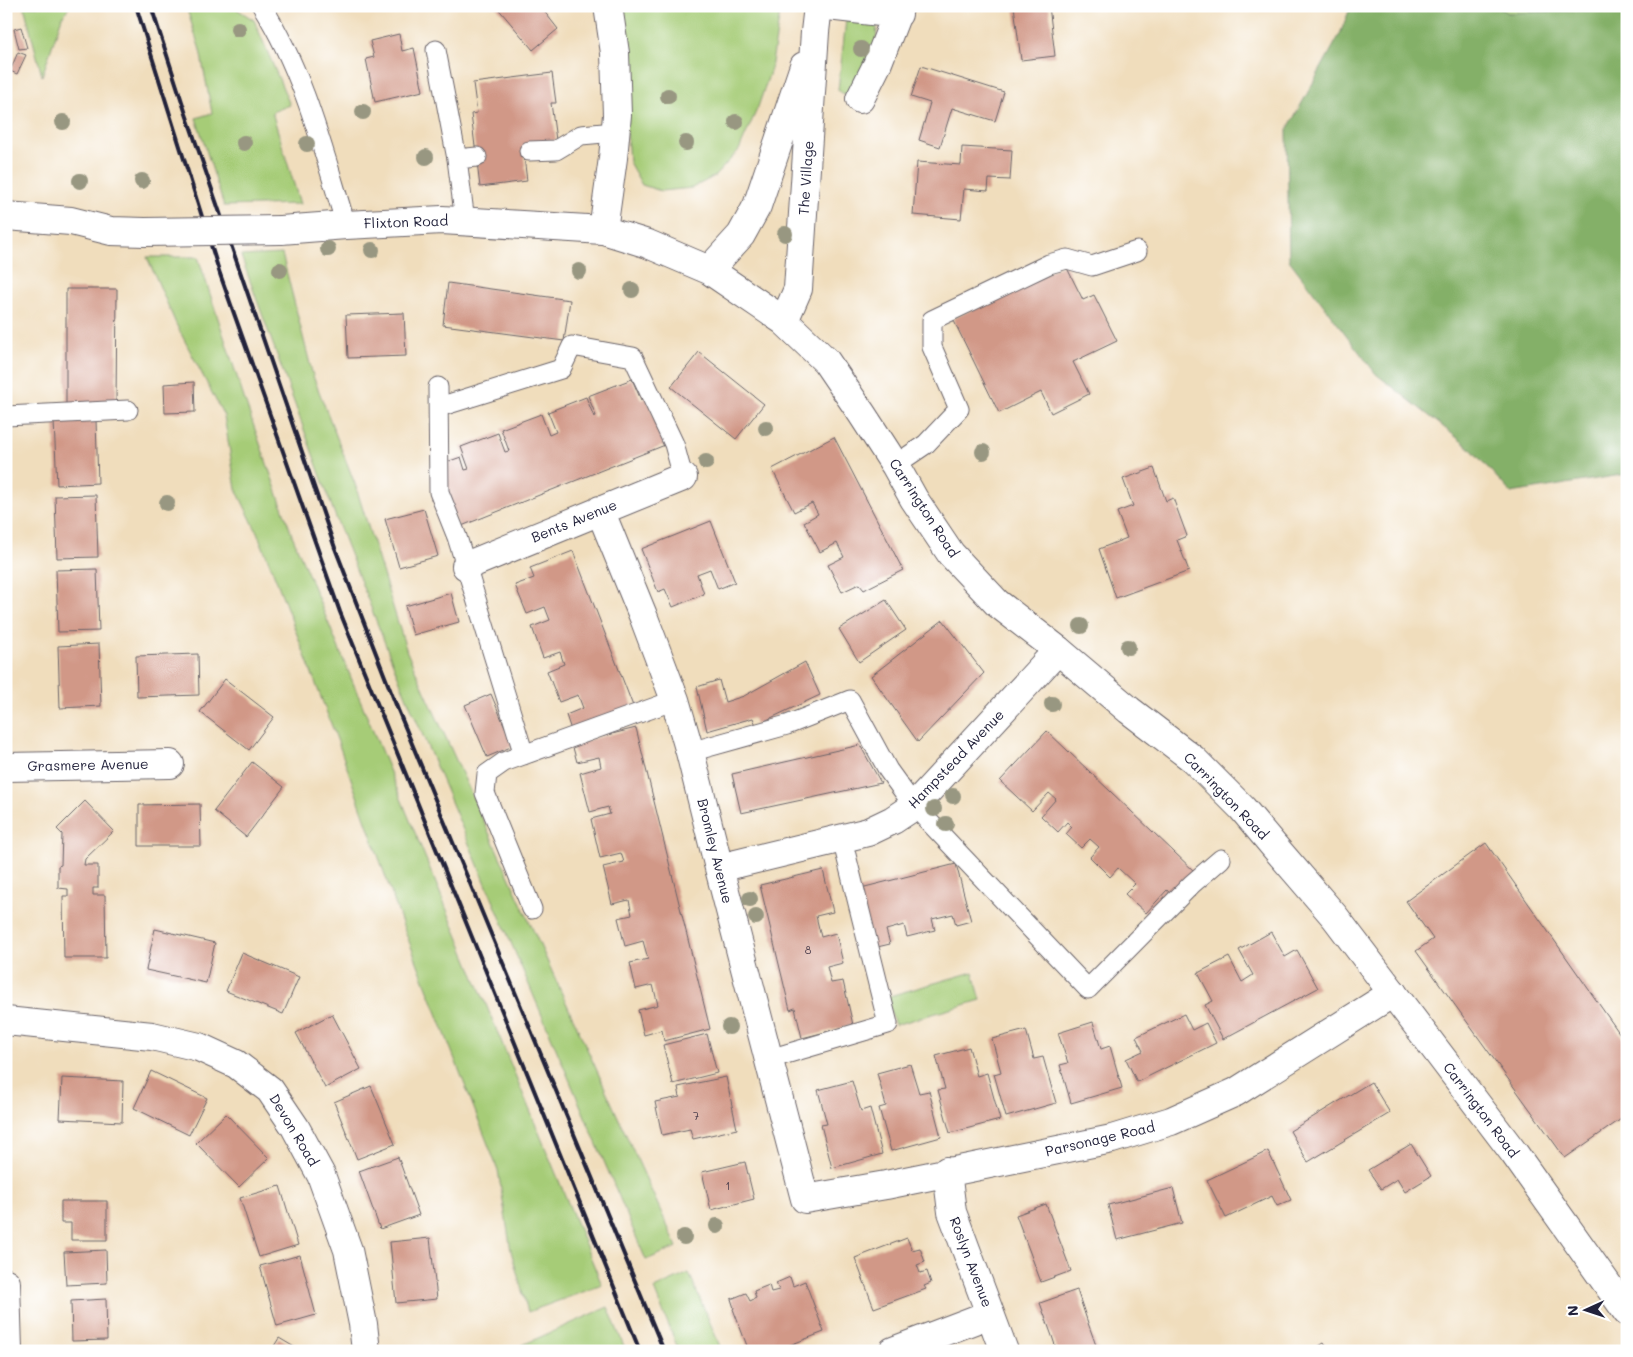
<svg xmlns="http://www.w3.org/2000/svg" width="1633" height="1357" font-family="Mali,sans-serif">
  <rect width="100%" height="100%" fill="#fff"/>
  <filter id="ink" filterUnits="userSpaceOnUse"><feTurbulence type="fractalNoise" baseFrequency=".02" numOctaves="2"/><feDisplacementMap in="SourceGraphic" scale="10" xChannelSelector="R" yChannelSelector="G"/><feConvolveMatrix kernelMatrix="1 2 1 2 8 2 1 2 1" color-interpolation-filters="sRGB"/></filter>
  <filter id="wash" filterUnits="userSpaceOnUse"><feTurbulence type="fractalNoise" baseFrequency=".0096" numOctaves="4" result="noise"/><feDisplacementMap in="SourceGraphic" scale="20" xChannelSelector="R" yChannelSelector="G"/><feGaussianBlur stdDeviation="1.12" result="paint"/><feColorMatrix in="noise" values="0 0 0 0 0 0 0 0 0 0 0 0 0 0 0 0 0 1.4 0 .05"/><feComposite in="paint" operator="in"/></filter>
  <g filter="url(#wash)">
    <rect width="100%" height="100%" fill="#f0ddbc"/>
    <!-- green -->
    <path fill="#a6cc77" stroke="#647759" d="M24,6H70L62,17L42,76Z
      M186,6H232L254,20L290,105L272,112L300,204L224,206L196,118L212,113L200,50Z
      M622,6H781L771,69L758,107L739,150L715,176L692,188L661,191L642,185L629,162L626,119V51Z
      M1496,6H1627V12L1508,13Z
      M846,20L877,24L876,47L853,94H843L838,90Z
      M282,254L313,376L355,484L407,652L677,1247L646,1260L401,684L339,526L241,256Z
      M147,257H198L244,398L292,535L602,1285L528,1312L511,1251L498,1170L403,926L338,742L277,582L257,532L236,489L224,416L176,324Z
      M973,972L981,1000L895,1025L886,997Z
      M689,1273L722,1351H679L654,1289Z
      M608,1307L626,1351H513L520,1346Z"/>
    <!-- forest -->
    <path fill="#84b068" stroke="#536952" d="M1351,6H1496L1508,13L1627,9V474L1511,493L1470,448L1376,374L1289,260L1287,130L1340,34Z"/>
    <g id="blocks">
      <!-- building -->
      <path fill="#d19887" d="M496,6H540L558,29L533,50Z
        M1014,6H1049L1055,56L1021,60Z
        M21,27L27,48L19,49L14,29Z
        M399,34L402,51L414,48L423,91L375,102L366,59L374,57L370,41Z
        M18,52L26,55L17,74L10,71Z
        M921,66L1004,92L995,121L952,108L940,147L919,140L930,103L911,97Z
        M552,73L556,103H551L556,140L536,143L524,157L527,181L480,187L471,114L477,113L473,83Z
        M962,147L1012,150L1010,180L989,179L988,191L964,189L961,219L913,215L917,162L961,165Z
        M1065,264L1083,300L1094,295L1117,341L1073,362L1089,394L1051,413L1041,392L999,413L953,319Z
        M448,283L570,300L564,341L443,325Z
        M66,289H117L116,404H66Z
        M404,313L406,356L348,358L346,315Z
        M699,352L764,404L736,439L671,387Z
        M632,379L641,400L647,398L665,445L459,527L445,491L444,463L461,457L465,470L469,469L461,447L498,433L505,452L509,451L501,429L541,414L549,435L556,432L548,412L586,397L594,417L596,416L588,396Z
        M194,382L195,412L165,413L164,384Z
        M96,421L98,483L57,485L54,422Z
        M834,437L903,570L864,590L859,584L842,592L828,565L844,557L837,543L820,552L804,522L818,514L812,503L794,512L772,469Z
        M1154,468L1166,501L1173,498L1187,536L1177,540L1189,571L1116,598L1099,549L1127,538L1117,512L1133,506L1123,479Z
        M96,495L98,557L57,558L55,496Z
        M424,509L438,556L399,567L385,519Z
        M711,521L735,582L718,589L710,569L697,574L704,594L673,607L665,589L658,592L641,549Z
        M573,551L633,706L571,730L566,715L583,708L578,695L559,702L547,671L564,664L560,652L543,658L532,627L550,620L545,607L527,614L515,585L534,578L530,568Z
        M97,569L99,631L58,632L56,570Z
        M451,593L459,622L413,635L405,606Z
        M886,600L906,630L859,662L839,629Z
        M943,620L984,673L918,742L871,676Z
        M99,644L101,706L60,708L58,646Z
        M198,654L199,695L137,697L136,656Z
        M805,662L820,695L756,725L753,718L707,731L697,687L719,680L725,702L744,696Z
        M225,679L274,717L249,750L200,712Z
        M491,694L513,746L487,757L465,705Z
        M636,728L710,1029L664,1041L662,1030L644,1035L638,1010L658,1005L653,985L636,989L630,963L648,959L643,941L625,946L618,918L632,915L629,900L612,904L603,867L624,862L621,853L600,858L591,819L610,814L608,807L590,812L580,773L601,767L599,757L577,762L572,744Z
        M1047,731L1195,872L1172,896L1167,890L1146,913L1125,894L1135,884L1118,868L1110,877L1090,857L1099,847L1090,839L1081,848L1066,834L1072,827L1067,822L1058,832L1041,816L1056,799L1049,793L1032,811L1000,781Z
        M860,745L881,783L741,813L732,774Z
        M252,762L284,787L246,837L214,811Z
        M85,801L114,831L85,859L84,865H98V888H93V895H105L106,958H64L63,896H68V889L58,888V866L61,865L62,834L57,829Z
        M200,804L201,846H139V805Z
        M1486,843L1627,1044V1115L1565,1158L1416,951L1433,939L1406,901Z
        M956,864L971,921L956,925L953,914L932,919L935,930L907,937L904,925L886,930L890,944L873,948L857,889Z
        M823,870L833,912L816,916L821,937L836,933L843,963L827,967L831,983L843,981L853,1025L802,1038L795,1008L790,1010L760,885Z
        M155,929L215,943L206,983L146,970Z
        M1271,932L1285,957L1297,950L1318,988L1223,1039L1205,1005L1213,1001L1198,973L1229,957L1242,982L1253,975L1239,950Z
        M242,953L299,977L283,1014L226,991Z
        M332,1014L361,1069L325,1088L296,1033Z
        M1184,1014L1192,1030L1206,1023L1216,1043L1137,1082L1126,1059L1143,1051L1136,1037Z
        M1093,1022L1101,1049L1110,1046L1122,1088L1071,1103L1060,1065L1068,1063L1058,1033Z
        M1026,1030L1034,1059L1043,1057L1056,1103L1006,1117L994,1074L1001,1072L992,1039Z
        M707,1034L717,1073L673,1084L663,1045Z
        M969,1047L977,1076L987,1073L1000,1120L950,1133L938,1090L945,1089L936,1056Z
        M910,1064L919,1093L929,1091L941,1137L891,1151L879,1108L886,1106L877,1073Z
        M151,1071L207,1098L189,1135L134,1108Z
        M726,1077L737,1129L693,1139L690,1129L662,1135L655,1102L680,1097L678,1087Z
        M62,1078L123,1081L122,1122L60,1119Z
        M852,1081L861,1111L870,1108L882,1154L832,1168L821,1125L827,1124L818,1090Z
        M1371,1082L1390,1113L1308,1162L1290,1131Z
        M371,1086L395,1144L357,1159L334,1102Z
        M226,1114L269,1158L239,1187L196,1143Z
        M1411,1144L1431,1176L1405,1192L1397,1179L1381,1189L1368,1170Z
        M1268,1151L1291,1200L1277,1206L1272,1196L1226,1218L1207,1180Z
        M398,1157L419,1215L380,1229L359,1171Z
        M745,1162L754,1199L711,1210L702,1172Z
        M280,1186L298,1245L259,1257L240,1198Z
        M1173,1188L1182,1223L1117,1240L1108,1205Z
        M61,1201H107V1240H71V1223H61Z
        M1046,1204L1071,1271L1041,1282L1016,1215Z
        M430,1238L437,1299L396,1303L390,1242Z
        M907,1238L912,1250L920,1248L925,1262L917,1265L920,1273L927,1271L931,1283L924,1286L926,1289L874,1308L855,1258Z
        M106,1250L107,1283L66,1285L64,1252Z
        M300,1255L316,1315L277,1326L260,1266Z
        M790,1277L793,1286L805,1281L824,1332L774,1351H749L733,1309L734,1308L731,1299L746,1293L750,1301L756,1298L754,1291L769,1285L771,1292L779,1290L776,1283Z
        M1077,1290L1088,1323L1098,1351H1057L1052,1336L1040,1303Z
        M106,1299L107,1340L72,1341L71,1301Z
        M279,1338L301,1351H271Z
        M1324,1343L1329,1351H1311Z"/>
    </g>
  </g>
  <g filter="url(#ink)">
    <use href="#blocks" fill-opacity="0" stroke="#6a6368" stroke-width="1"/>
    <g fill="none" stroke-linecap="round" stroke-linejoin="round">
      <defs>
        <path id="lane" d="M262,6C304,73 323,150 346,225
          M436,50L457,159
          M529,151L556,150L581,135L615,132
          M465,221L457,159L477,157
          M438,387L439,492L457,537L524,755
          M439,407L561,369L572,346L633,357L674,444L683,477
          M6,416L128,410
          M895,465L926,444L959,409L932,347V320L1049,264L1067,259L1092,266L1137,251
          M690,752L787,725L850,700L888,770L914,806L1088,989L1192,884L1221,859
          M532,909L485,793L487,774L504,762L675,700
          M769,1059L888,1024L842,839"/>
        <path id="street" d="M828,6L898,14
          M860,99L877,65L900,6
          M603,230L613,158L617,115L615,53L608,6
          M600,510L644,618L675,700L690,752L719,868L805,1199L886,1185L1112,1139L1171,1121L1236,1092L1393,993
          M466,566L683,477
          M6,767L170,764
          M719,868L868,832L893,820L914,806L1058,650
          M6,1021L152,1036L199,1047L236,1064L270,1090L295,1127L321,1175L348,1250L363,1324L366,1351
          M947,1171L952,1212L1004,1351
          M6,1283L8,1351
          M893,1351L990,1314"/>
        <path id="secondary" d="M6,216L71,221L111,231L145,232
          M281,230L346,225L442,220L603,230L648,244L709,270L784,321L826,361L862,414L895,465L914,499L951,554L997,603L1058,650L1129,710L1193,759L1242,808L1273,845L1335,917L1514,1153L1627,1312
          M709,270L741,235L757,206L804,66
          M784,321L798,289L815,32L818,6"/>
      </defs>
      <!-- lane casing -->
      <use href="#lane" stroke="#6a6368" stroke-width="21"/>
      <!-- street casing -->
      <use href="#street" stroke="#6a6368" stroke-width="30"/>
      <!-- secondary casing -->
      <use href="#secondary" stroke="#6a6368" stroke-width="30"/>
      <!-- lane -->
      <use href="#lane" stroke="#fff" stroke-width="19"/>
      <!-- street -->
      <use href="#street" stroke="#fff" stroke-width="28"/>
      <!-- secondary -->
      <use href="#secondary" stroke="#fff" stroke-width="28"/>
      <!-- rail -->
      <path stroke="#22223b" stroke-width="4" d="M136,6L220,274L340,612L640,1351
        M151,6L185,111L335,548L398,710L664,1351"/>
      <defs>
        <path id="secondary-bridge" d="M145,232L281,230"/>
      </defs>
      <!-- secondary-bridge casing -->
      <use href="#secondary-bridge" stroke="#6a6368" stroke-width="30" stroke-linecap="butt"/>
      <!-- secondary-bridge -->
      <use href="#secondary-bridge" stroke="#fff" stroke-width="28"/>
    </g>
    <!-- trees -->
    <g fill="#989781">
      <circle cx="238" cy="29" r="8"/>
      <circle cx="861" cy="49" r="8"/>
      <circle cx="668" cy="96" r="8"/>
      <circle cx="363" cy="112" r="8"/>
      <circle cx="63" cy="122" r="8"/>
      <circle cx="736" cy="122" r="8"/>
      <circle cx="244" cy="143" r="8"/>
      <circle cx="686" cy="143" r="8"/>
      <circle cx="307" cy="144" r="8"/>
      <circle cx="426" cy="157" r="8"/>
      <circle cx="80" cy="181" r="8"/>
      <circle cx="142" cy="181" r="8"/>
      <circle cx="785" cy="234" r="8"/>
      <circle cx="328" cy="249" r="8"/>
      <circle cx="372" cy="250" r="8"/>
      <circle cx="280" cy="270" r="8"/>
      <circle cx="579" cy="271" r="8"/>
      <circle cx="632" cy="290" r="8"/>
      <circle cx="766" cy="428" r="8"/>
      <circle cx="983" cy="452" r="8"/>
      <circle cx="706" cy="462" r="8"/>
      <circle cx="167" cy="503" r="8"/>
      <circle cx="1081" cy="626" r="8"/>
      <circle cx="1128" cy="647" r="8"/>
      <circle cx="1052" cy="704" r="8"/>
      <circle cx="953" cy="796" r="8"/>
      <circle cx="934" cy="809" r="8"/>
      <circle cx="946" cy="824" r="8"/>
      <circle cx="750" cy="899" r="8"/>
      <circle cx="756" cy="917" r="8"/>
      <circle cx="729" cy="1027" r="8"/>
      <circle cx="717" cy="1226" r="8"/>
      <circle cx="684" cy="1237" r="8"/>
    </g>
  </g>
  <g text-anchor="middle" stroke-width="4" stroke-linejoin="round" paint-order="stroke">
    <!-- number labels -->
    <g font-size="11" fill="#4e404e">
      <text x="808" y="954">8</text>
      <text x="696" y="1120">7</text>
      <text x="728" y="1190">1</text>
    </g>
    <!-- street labels -->
    <g font-size="14" fill="#22223b" stroke="#fff">
      <text transform="translate(806 178) rotate(-86)" y="5">The Village</text>
      <text transform="translate(406 222) rotate(-2)" y="5">Flixton Road</text>
      <text transform="translate(924 508) rotate(57)" y="5">Carrington Road</text>
      <text transform="translate(574 521) rotate(-22)" y="5">Bents Avenue</text>
      <text transform="translate(956 759) rotate(-46)" y="5">Hampstead Avenue</text>
      <text transform="translate(88 765) rotate(-1)" y="5">Grasmere Avenue</text>
      <text transform="translate(1226 796) rotate(46)" y="5">Carrington Road</text>
      <text transform="translate(715 851) rotate(76)" y="5">Bromley Avenue</text>
      <text transform="translate(1481 1110) rotate(53)" y="5">Carrington Road</text>
      <text transform="translate(294 1130) rotate(59)" y="5">Devon Road</text>
      <text transform="translate(1100 1139) rotate(-13)" y="5">Parsonage Road</text>
      <text transform="translate(971 1262) rotate(69)" y="5">Roslyn Avenue</text>
    </g>
  </g>
  <!-- margin -->
  <rect width="1633" height="1357" fill="none" stroke="#fff" stroke-width="25"/>
  <!-- north arrow -->
  <g transform="translate(1586 1310) rotate(267)" stroke="#ffffff" stroke-width="4" paint-order="stroke">
  <path d="M0-4L9 19L0 12L-9 19Z" fill="#22223b"/>
  <text y="-8" font-size="14" font-weight="bold" text-anchor="middle" fill="#22223b">N</text>
  </g>
</svg>
